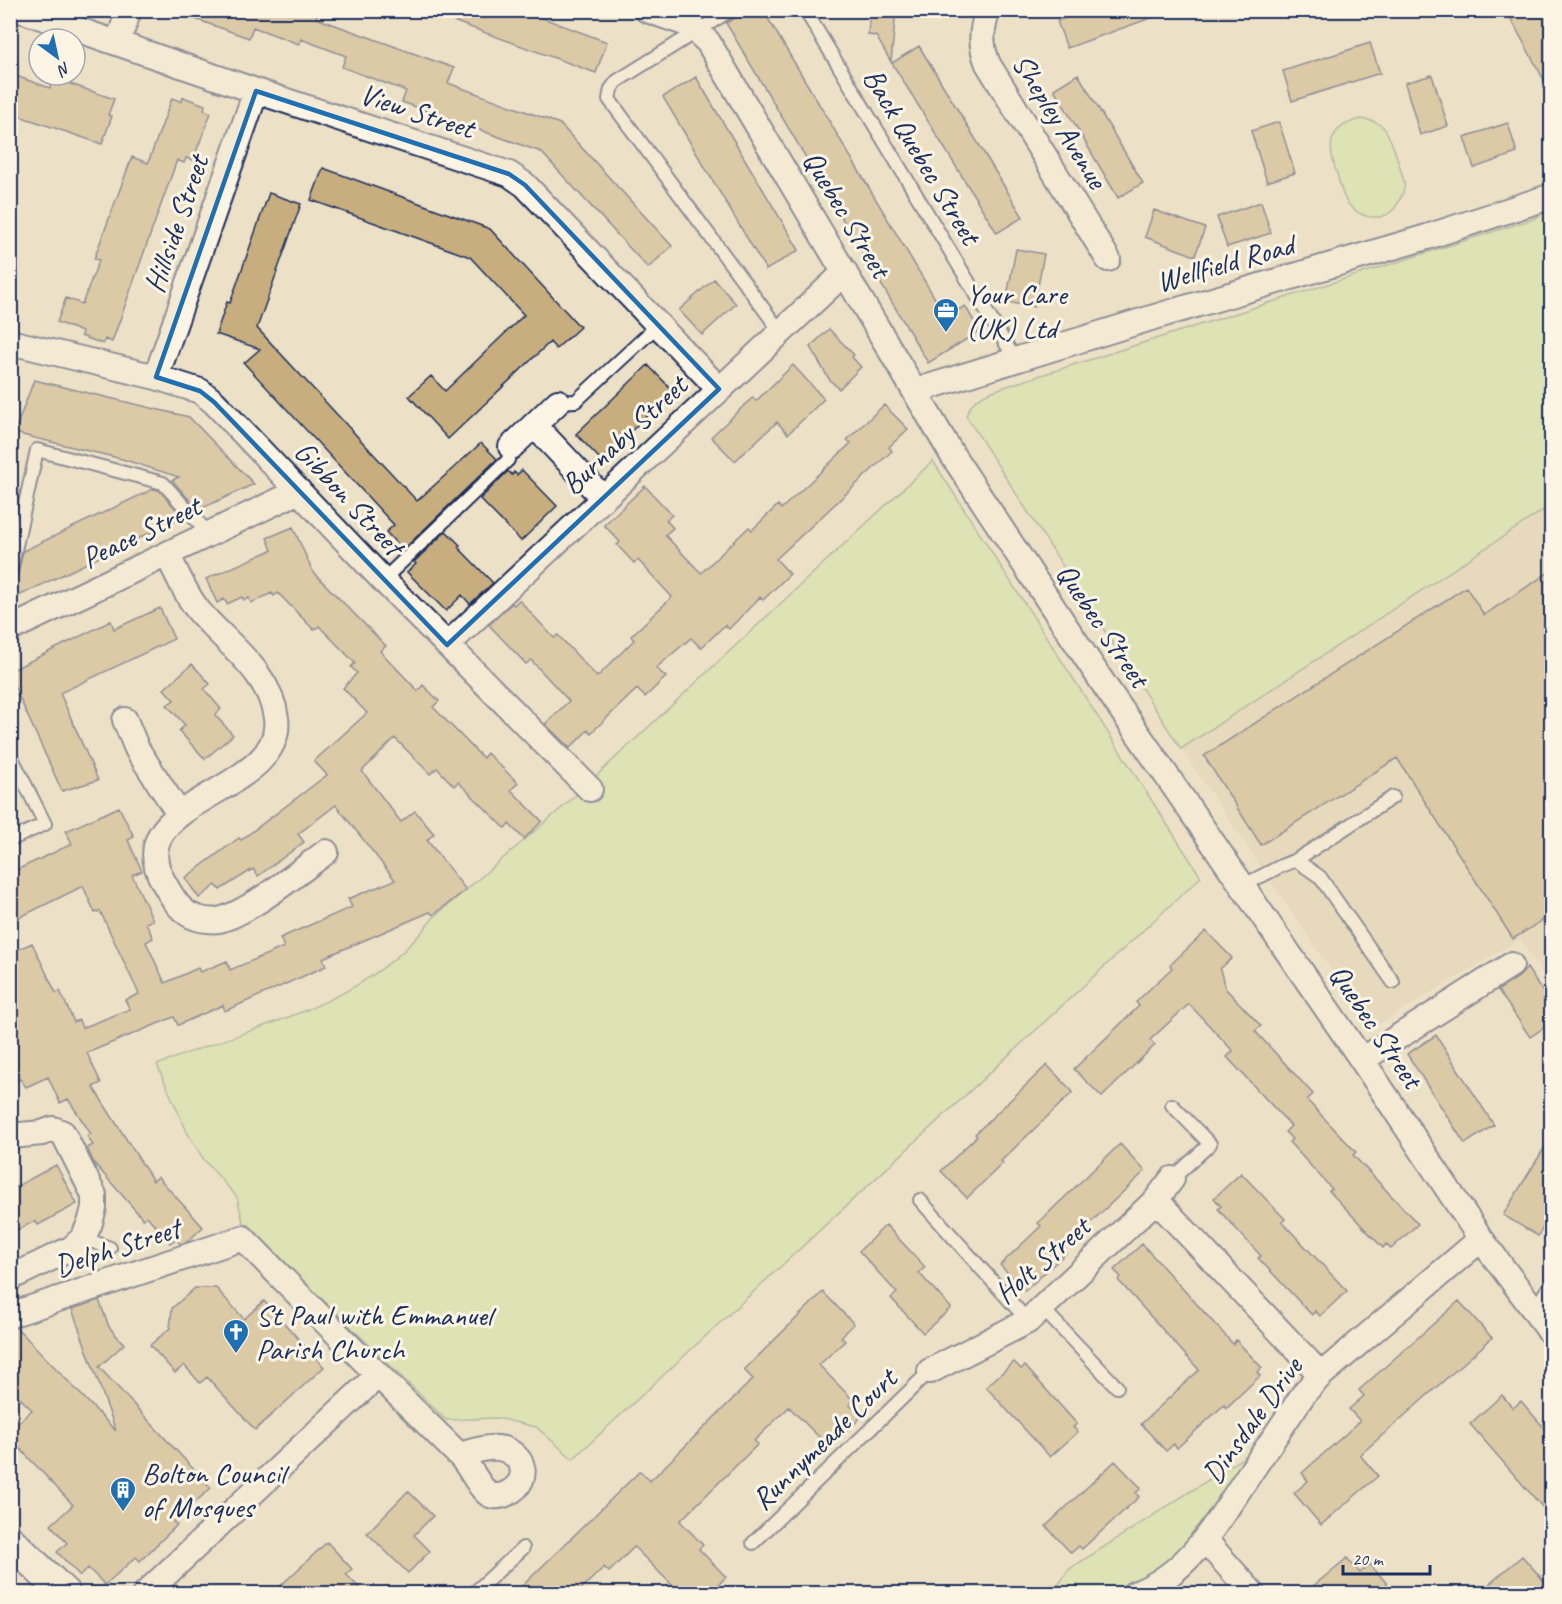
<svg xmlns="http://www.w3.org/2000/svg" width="1562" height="1604" font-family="Caveat,sans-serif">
  <rect width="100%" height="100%" fill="#ece0c6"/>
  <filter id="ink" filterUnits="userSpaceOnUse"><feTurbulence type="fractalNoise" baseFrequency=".0167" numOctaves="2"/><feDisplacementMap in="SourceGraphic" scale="12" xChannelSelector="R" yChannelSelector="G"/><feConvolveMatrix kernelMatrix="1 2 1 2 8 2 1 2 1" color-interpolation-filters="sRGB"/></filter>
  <g filter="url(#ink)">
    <!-- built -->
    <path fill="#e1d1b0" d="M1551,505V986L1520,939L1371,1029L1181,749Z"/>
    <!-- green -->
    <path fill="#cbe69d" stroke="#738a7e" stroke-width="1.5" d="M1361,119C1369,120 1376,121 1382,126C1391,134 1401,170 1404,182C1405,187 1403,194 1400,199C1390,223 1364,222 1348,204C1342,196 1340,184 1337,174C1327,146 1327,127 1361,119Z
      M1551,209V505L1181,749L966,416C972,395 991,392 1010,385L1533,219Z
      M933,461L1201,877L573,1459L536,1427L497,1418L446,1420L243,1222L237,1197L204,1160L188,1134L157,1065C254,1024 367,1008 433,918L564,806Z
      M1272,1439L1183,1563L1130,1594L1054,1592L1068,1570Z"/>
    <!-- building -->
    <path fill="#c8ae7e" stroke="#1b2f5e" stroke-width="1.5" d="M182,10H319L316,18L454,68L448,83L560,124L672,246L648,268L541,152L402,102L406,91L342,67L346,56L301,39L299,44L253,27L249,38L181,14Z
      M432,10H521L607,42L596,73L431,13Z
      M748,10H763L946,317L965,306L980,331L928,363L726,23Z
      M870,10H896L891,62L876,36L868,35Z
      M1087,10H1162V14L1067,48L1057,21Z
      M1506,10H1551V93Z
      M1370,43L1380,73L1292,101L1283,71Z
      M919,46L1023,217L997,233L892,63Z
      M10,74L50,88L53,78L114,99L108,115L112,116L102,144L10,113Z
      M1078,74L1143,183L1118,198L1054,89Z
      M1432,75L1448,126L1420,135L1405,83Z
      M696,77L799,250L766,270L663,97Z
      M183,97L205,105L204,110L211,113L193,160L186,158L184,163L177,160L112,342L105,339L103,344L81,336L82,332L57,322L66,298L82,304L99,260L94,259L132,157L148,163L172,98L182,102Z
      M1279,122L1295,173L1267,182L1251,131Z
      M1508,123L1517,153L1474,168L1464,137Z
      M323,168L490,229L580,327L556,349L550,342L448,439L409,396L431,376L445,391L524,315L470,257L311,200Z
      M269,193L301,204L257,328L417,501L481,443L497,459L403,550L386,532L394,525L244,363L260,349L216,334L227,302L230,303Z
      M1261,202L1271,233L1227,247L1217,217Z
      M1154,210L1205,228L1195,256L1145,237Z
      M1016,249L1044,254L1034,307L1006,302Z
      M714,279L736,304L702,335L679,310Z
      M829,329L854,355L852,357L861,367L839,389L829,379L810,347Z
      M648,365L673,391L601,460L576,434Z
      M793,365L824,399L788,434L777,422L735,461L711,437L753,397L756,401Z
      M34,380L189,417L254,484L198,510L172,480L179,477L122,459L14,433Z
      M884,405L908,429L889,447L892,451L776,559L790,574L763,600L760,597L729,629L725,625L701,648L691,638L656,668L666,677L645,697L637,689L591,733L588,730L570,748L545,724L569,701L531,660L526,664L489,625L512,603L514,605L519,600L554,638L558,635L597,677L634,640L631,636L672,597L638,560L634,563L617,545L620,542L604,525L645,486L672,515L666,520L673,528L665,535L701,573L749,527L752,530L778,505L781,509L808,484L851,443L847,440Z
      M522,470L557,506L521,541L480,499L508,471L512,475L514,472L517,475Z
      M153,489L159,490L183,517L10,600V581L16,579L18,575L23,551Z
      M293,527L313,572L386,646L380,651L418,691L423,685L439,701L433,707L483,758L487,753L518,783L511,790L542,821L524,839L509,824L505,828L458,782L454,786L437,768L430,774L395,738L362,771L401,822L415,811L434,834L427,840L466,890L433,915L430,912L323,958L326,966L225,1011L223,1005L178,1025L174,1017L87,1053L101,1083L93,1087L153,1181L158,1177L203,1227L187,1242L180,1244L176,1239L170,1243L147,1216L143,1219L94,1163L87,1148L93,1145L87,1136L91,1134L68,1099L60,1103L48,1077L26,1087L20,1079L10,1086V953L32,943L56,993L60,991L74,1022L79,1020L82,1028L130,1009L125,1000L139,994L100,911L95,913L83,886L10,922V873L72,844L66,831L119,807L134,837L128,840L142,871L132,875L153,920L146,923L153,938L146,942L165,983L198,968L200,972L227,961L230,970L284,947L280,938L352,907L348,899L395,880L336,805L298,834L304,842L258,876L253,869L220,890L216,885L199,898L185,878L239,838L241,840L327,775L314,761L367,713L343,688L357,673L351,667L355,663L319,626L314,630L278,593L274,596L272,593L251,603L249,598L244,600L242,597L227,604L224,599L217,603L206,579L272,550L267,538Z
      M446,531L460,545L458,547L493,583L470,604L462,595L446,611L407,572L416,564L414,562Z
      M1551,571V915L1513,939L1397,758L1261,845L1204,756L1466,587L1484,615Z
      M160,608L174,639L60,693L98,780L62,791L10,677V671L111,621L114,629Z
      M192,664L210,684L204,689L221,709L215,715L233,735L205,759L179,731L185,725L167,705L174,700L164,689Z
      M1206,931L1232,958L1220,969L1225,988L1261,1026L1255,1031L1313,1094L1307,1100L1356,1152L1353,1155L1418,1224L1391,1249L1386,1244L1383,1248L1329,1191L1332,1189L1289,1142L1292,1139L1285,1132L1291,1126L1227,1057L1233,1051L1189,1004L1150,1040L1155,1045L1102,1097L1074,1069L1139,1006L1136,1002L1172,968L1170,965Z
      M1527,968L1551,1004V1023L1530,1037L1498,990L1519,977Z
      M1436,1035L1494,1125L1465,1144L1407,1054Z
      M1047,1065L1073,1092L1001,1161L1003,1163L967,1198L941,1171L977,1136L975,1134Z
      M1551,1137V1214L1538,1236L1503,1215Z
      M1120,1144L1145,1171L1063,1249L1066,1253L1025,1291L1000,1265L1041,1226L1038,1223Z
      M56,1165L77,1204L38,1225L35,1221L17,1230L10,1217V1190Z
      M1241,1173L1285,1219L1282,1222L1347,1291L1320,1316L1315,1311L1312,1315L1258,1258L1261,1256L1218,1209L1221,1206L1214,1198Z
      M886,1225L925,1267L919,1273L951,1308L923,1333L891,1298L897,1293L859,1251Z
      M1142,1244L1233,1344L1236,1340L1262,1368L1257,1372L1260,1376L1226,1408L1224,1405L1177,1448L1174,1444L1166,1451L1141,1424L1199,1370L1118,1280L1121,1277L1114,1270Z
      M195,1288H216L244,1319L264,1301L324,1367L255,1430L207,1377L200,1383L184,1365L175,1373L150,1345L170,1328L172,1308Z
      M823,1292L854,1324L841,1337L845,1341L819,1365L853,1400L849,1404L861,1417L830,1448L789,1407L754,1441L758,1444L680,1521L703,1545L699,1549L726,1577L710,1593H680L634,1547L609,1572L604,1567L577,1593H515L640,1471L650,1481L753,1379L744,1370Z
      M99,1300L109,1327L124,1344L99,1367L211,1488L173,1522L177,1525L140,1561L136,1557L105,1585L88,1568L80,1576L57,1552L67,1543L51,1525L73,1505L10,1438V1430L32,1410L10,1388V1329L17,1328L116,1431L72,1309Z
      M1459,1301L1492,1338L1360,1455L1378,1476L1321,1525L1294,1493L1308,1481L1302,1473L1360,1421L1349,1409L1364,1396L1359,1390Z
      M1014,1362L1021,1369L1025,1366L1077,1424L1073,1427L1078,1432L1050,1457L986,1387Z
      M1502,1395L1513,1408L1521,1401L1551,1436V1517L1470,1424Z
      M1115,1461L1141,1488L1136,1493L1139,1497L1082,1549L1079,1546L1071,1553L1046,1526Z
      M408,1491L433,1516L414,1535L430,1551L408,1573L367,1533Z
      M327,1542L352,1569L346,1574L364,1593H273Z
      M1522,1556L1551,1589V1593H1479Z
      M1347,1558L1360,1573L1370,1564L1395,1593H1305Z"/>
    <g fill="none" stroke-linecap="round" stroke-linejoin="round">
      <defs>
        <path id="service" d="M731,10L617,81L611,89L609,99L780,331
          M805,10L1015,359
          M558,402L576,401L658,325
          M10,573L37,450L163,483L209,534
          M383,580L508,460L511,447
          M10,754L45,824L10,840
          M1296,860L1393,797
          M1242,886L1281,866L1296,860L1320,877L1393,982
          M1172,1179L1210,1144L1172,1105
          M920,1200L1028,1321
          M83,1238L110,1248
          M1042,1308L1117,1387
          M753,1543L930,1371
          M1054,1592L1056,1594
          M473,1594L523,1548"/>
        <path id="minor" d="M21,10L256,91L509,174L525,185L719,389
          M647,10L690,25L708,42L953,456L1105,686L1362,1060L1481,1239L1552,1334
          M988,10C981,30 980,45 988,64L1108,259
          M118,42L129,10
          M10,342L156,377L200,391L214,402L383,580L590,789
          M156,377L256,91
          M915,391L1151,318L1427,237L1552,196
          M534,425L603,498
          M511,447L558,402
          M167,554C177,573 185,594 198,610C226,644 270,671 276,718C286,795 115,798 164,883C172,897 180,913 197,918C203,920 213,921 219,920C249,913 300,871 326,852
          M10,629L299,491
          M447,645L845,272
          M125,720L137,749L179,814
          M1362,1060L1511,965
          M10,1136L42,1133L53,1129L63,1133L94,1195V1208L90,1223L83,1238L72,1248L10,1278
          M1156,1200L1321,1375
          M10,1315L243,1238C314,1311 387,1384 460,1456C470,1466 480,1490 490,1495C501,1499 516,1491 521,1480C524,1473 523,1465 518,1459C503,1440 478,1450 459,1455
          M1538,1316L1552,1293
          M930,1371L1028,1321L1156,1200L1172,1179
          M1205,1540L1253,1594
          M145,1594L377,1376
          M1134,1594C1188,1575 1218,1521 1248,1476C1267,1448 1286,1420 1305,1392L1321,1375L1481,1239"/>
        <path id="tertiary" d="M10,1541L65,1594"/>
      </defs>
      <!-- service casing -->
      <use href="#service" stroke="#1b2f5e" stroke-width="16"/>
      <!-- minor casing -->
      <use href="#minor" stroke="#1b2f5e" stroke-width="28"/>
      <!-- tertiary casing -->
      <use href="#tertiary" stroke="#1b2f5e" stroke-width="34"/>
      <!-- service -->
      <use href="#service" stroke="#fcf5e5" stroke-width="12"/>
      <!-- minor -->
      <use href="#minor" stroke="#fcf5e5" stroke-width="24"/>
      <!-- tertiary -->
      <use href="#tertiary" stroke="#fcf5e5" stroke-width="30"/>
    </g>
  </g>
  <!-- marked area -->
  <path d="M0 0H1562V1604H0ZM256,91L509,174L525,185L719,389L447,645L214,402L200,391L156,377Z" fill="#ece0c6" fill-opacity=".55" fill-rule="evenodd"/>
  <path fill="none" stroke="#1f6fb2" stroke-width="4.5" stroke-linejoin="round" d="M256,91L509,174L525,185L719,389L447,645L214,402L200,391L156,377Z"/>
  <!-- icons -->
  <defs>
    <symbol id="office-pin" viewBox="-11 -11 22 30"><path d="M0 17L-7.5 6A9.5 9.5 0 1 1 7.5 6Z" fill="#1f6fb2" stroke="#fcf5e5"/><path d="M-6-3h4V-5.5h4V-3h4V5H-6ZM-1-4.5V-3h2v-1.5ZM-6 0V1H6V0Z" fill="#fff"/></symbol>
    <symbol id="church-pin" viewBox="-11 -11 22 30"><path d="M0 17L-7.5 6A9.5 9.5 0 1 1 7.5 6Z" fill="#1f6fb2" stroke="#fcf5e5"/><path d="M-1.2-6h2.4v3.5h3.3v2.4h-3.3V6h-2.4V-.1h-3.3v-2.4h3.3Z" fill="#fff"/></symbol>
    <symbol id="building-pin" viewBox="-11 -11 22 30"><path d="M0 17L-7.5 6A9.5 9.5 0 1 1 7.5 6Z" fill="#1f6fb2" stroke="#fcf5e5"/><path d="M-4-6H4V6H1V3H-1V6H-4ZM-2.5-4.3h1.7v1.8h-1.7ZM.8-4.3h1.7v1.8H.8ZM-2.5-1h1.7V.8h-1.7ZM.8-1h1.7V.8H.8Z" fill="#fff"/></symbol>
  </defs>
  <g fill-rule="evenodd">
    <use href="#office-pin" x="931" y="296" width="30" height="40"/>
    <use href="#church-pin" x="221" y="1317" width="30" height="40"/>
    <use href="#building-pin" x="108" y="1475" width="30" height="40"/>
  </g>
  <g text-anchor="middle" stroke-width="6" stroke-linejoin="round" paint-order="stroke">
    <!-- street labels -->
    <g font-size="30" fill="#1b2f5e" stroke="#fcf5e5">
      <text transform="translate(417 111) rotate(18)" y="10">View Street</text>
      <text transform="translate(1060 121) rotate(58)" y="10">Shepley Avenue</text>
      <text transform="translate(922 156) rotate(59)" y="10">Back Quebec Street</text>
      <text transform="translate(847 214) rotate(59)" y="10">Quebec Street</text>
      <text transform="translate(176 224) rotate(-71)" y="10">Hillside Street</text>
      <text transform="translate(1225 263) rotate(-16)" y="10">Wellfield Road</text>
      <text transform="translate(624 435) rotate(-43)" y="10">Burnaby Street</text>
      <text transform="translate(349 498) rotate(47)" y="10">Gibbon Street</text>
      <text transform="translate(141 532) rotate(-26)" y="10">Peace Street</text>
      <text transform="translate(1103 625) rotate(56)" y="10">Quebec Street</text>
      <text transform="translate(1376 1026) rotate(56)" y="10">Quebec Street</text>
      <text transform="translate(117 1247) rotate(-18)" y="10">Delph Street</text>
      <text transform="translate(1042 1260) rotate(-41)" y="10">Holt Street</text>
      <text transform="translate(1252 1420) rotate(-54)" y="10">Dinsdale Drive</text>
      <text transform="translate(824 1439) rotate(-44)" y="10">Runnymeade Court</text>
    </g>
    <!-- poi labels -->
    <g font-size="30" fill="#1b2f5e" stroke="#fcf5e5" text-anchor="start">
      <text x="966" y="304">Your Care<tspan x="966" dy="34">(UK) Ltd</tspan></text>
      <text x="256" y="1325">St Paul with Emmanuel<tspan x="256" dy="34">Parish Church</tspan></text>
      <text x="142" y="1483">Bolton Council<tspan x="142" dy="34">of Mosques</tspan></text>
    </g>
  </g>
  <!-- margin -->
  <rect width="1562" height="1604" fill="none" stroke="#fcf5e5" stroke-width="36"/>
  <rect x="18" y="18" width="1526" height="1568" fill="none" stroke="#1b2f5e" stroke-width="2" filter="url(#ink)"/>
  <!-- north arrow -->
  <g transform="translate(57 57) rotate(147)"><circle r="28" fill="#fcf5e5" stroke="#a2a6af" stroke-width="1.5"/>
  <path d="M0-4.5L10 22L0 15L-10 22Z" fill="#1f6fb2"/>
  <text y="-9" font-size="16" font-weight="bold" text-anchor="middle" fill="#1b2f5e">N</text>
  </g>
  <!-- scale -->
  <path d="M1343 1565v9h87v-9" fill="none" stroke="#1b2f5e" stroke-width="3"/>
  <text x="1352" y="1565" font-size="18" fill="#1b2f5e" stroke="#fcf5e5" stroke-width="4.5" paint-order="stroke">20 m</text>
</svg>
